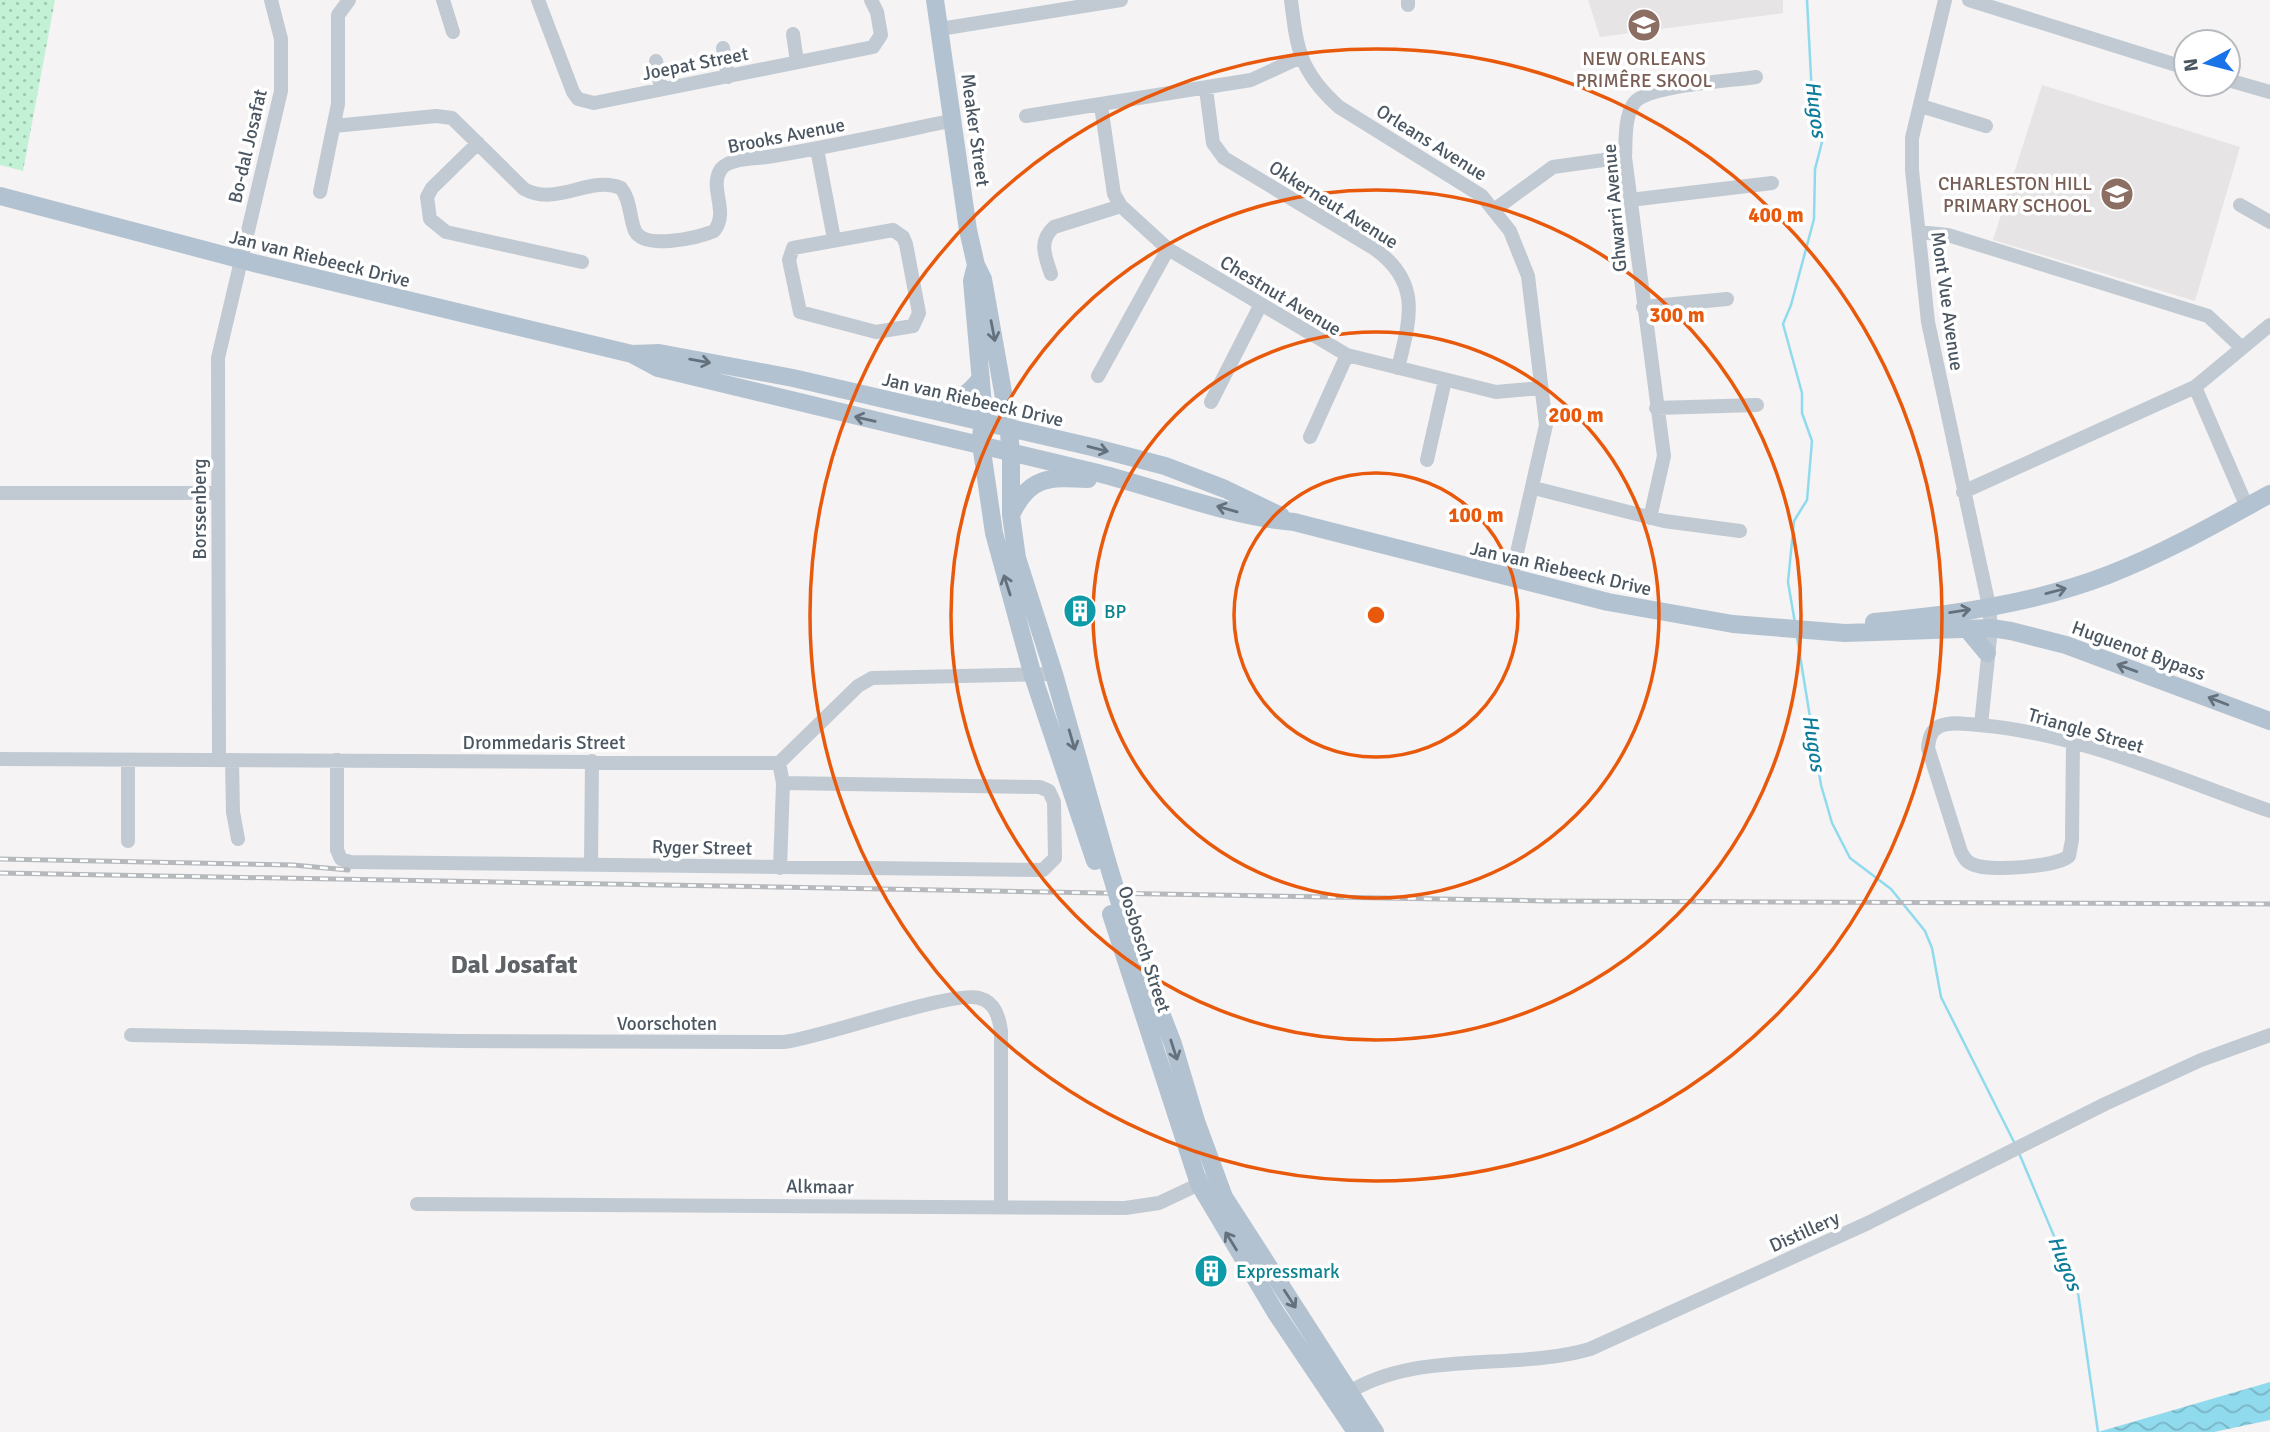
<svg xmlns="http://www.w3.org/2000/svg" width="2270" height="1432" font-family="Signika,sans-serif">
  <defs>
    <pattern id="park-dots" width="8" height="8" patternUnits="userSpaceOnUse" patternTransform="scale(1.75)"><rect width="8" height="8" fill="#c3f1d5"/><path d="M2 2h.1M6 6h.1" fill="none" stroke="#a0c6b0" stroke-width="1.8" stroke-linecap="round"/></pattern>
    <pattern id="water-waves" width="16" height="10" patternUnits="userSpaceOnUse" patternTransform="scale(1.75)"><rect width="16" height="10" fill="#90daee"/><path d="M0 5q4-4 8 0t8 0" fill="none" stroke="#78b4c4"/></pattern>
  </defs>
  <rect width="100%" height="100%" fill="#f5f3f3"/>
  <!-- education -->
  <path fill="#e6e4e5" d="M1588,0H1783V13L1600,37Z
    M2042,85L2240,147L2195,301L1993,240Z"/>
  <!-- park -->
  <path fill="url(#park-dots)" d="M0,0H55L23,171L0,165Z"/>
  <!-- water -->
  <path fill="url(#water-waves)" d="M2270,1382V1420L2214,1432H2098Z"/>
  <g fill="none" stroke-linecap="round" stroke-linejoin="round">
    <!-- stream -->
    <path stroke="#90daee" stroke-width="2.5" d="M1795,623L1788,582L1794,521L1807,500L1812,441L1802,413V393L1783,324L1791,305L1814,219L1815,169L1822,142L1820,114L1812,96L1807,0
      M1797,637L1821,785L1832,823L1850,858L1891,889L1925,931L1932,948L1941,997L2015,1144
      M2019,1153L2078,1293L2098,1432"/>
    <!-- minor -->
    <path stroke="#c1cad2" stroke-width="14" d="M443,0L453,32
      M538,0L573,92L578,99L594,103L873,47L881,35L877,12L871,0
      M1291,0C1297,50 1300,72 1339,107L1482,196L1510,231L1528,276L1546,425L1511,579
      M1408,0V5
      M1945,0L1912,138V170L1928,322L1989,606L1991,628L1981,725
      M1969,0L2186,68
      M940,29L1121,0
      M793,34L797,62
      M723,48L728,77
      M656,61L661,89
      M2228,80L2270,92
      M1206,89L1213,143L1224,158L1375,249C1422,283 1410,319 1398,368
      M1101,106L1114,194L1121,206L1168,249L1347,355L1496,392L1541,388
      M1921,106L1986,126
      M1026,116L1251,80L1299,58
      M334,126L436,116L452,118L524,189C556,207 590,175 621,188C631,200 629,217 635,231C645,250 697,238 714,231C730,211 708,188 721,169C730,158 754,159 767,157C830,147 892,133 954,120
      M478,143L432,188L427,197L430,219L446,232L582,262
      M817,149L834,239
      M320,192L338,104V15L349,0
      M1630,200L1772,183
      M2240,205L2270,222
      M1494,210L1553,167L1625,157
      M893,230L903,237L906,244L919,313L913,326L876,332L800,312L789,260L793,248Z
      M1919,232L1948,235L2208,316L2241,347
      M1051,274C1045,256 1038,241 1054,227L1121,206
      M1643,307L1727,299
      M1098,376L1168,249
      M2195,387L2247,507
      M1211,402L1260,306
      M1656,408L1757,405
      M1310,437L1347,355
      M1427,460L1445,380
      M1534,488L1664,521L1740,531
      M1963,492L2195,387L2270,325
      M0,493H217
      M1650,518L1664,456L1625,157C1626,140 1624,118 1634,103C1647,85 1731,81 1756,77
      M2073,742L2072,840L2069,856C2057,867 1987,872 1972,864C1966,862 1964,857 1961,852L1928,748C1929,738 1931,730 1940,726C1951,721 1966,724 1978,725C2079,733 2175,778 2270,811
      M0,759L779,763L858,686L872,678L1054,674
      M128,760V841
      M219,760L218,358L281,91V39L271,0
      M232,760L233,812L238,839
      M337,760V850L341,859L350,862L1043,870L1055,858L1054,802L1049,791L1040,787L783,783
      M779,763L783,783L780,868
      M591,865L592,761
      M131,1035L457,1041L784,1042C825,1037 952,990 979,998C995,1002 999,1017 1001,1031V1206
      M417,1204L1125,1208L1159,1203L1208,1180
      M1343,1396C1414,1348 1511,1372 1590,1349L1868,1223L2105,1104L2201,1060L2270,1035"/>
    <!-- major -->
    <path stroke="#b3c2d1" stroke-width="18" d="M935,0L968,230L976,265L983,279L1006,409L1011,451V515L1017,558L1054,674L1107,861
      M0,196L258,264L632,354L659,353L793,378L1092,447L1165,466L1225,489L1281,516
      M975,269L972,281L983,405L981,444L994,533L1033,676L1095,861
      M632,354L658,368C805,404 951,438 1098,473C1161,489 1230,517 1294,522L1608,602L1733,624L1845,633L1991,628L2011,631L2066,645L2270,721
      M931,410C953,403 967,397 981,378
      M1011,515C1029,476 1049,477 1088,479
      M1874,622C1953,615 2035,603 2108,575C2165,553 2217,523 2270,494
      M1967,629L1987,653
      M1111,914L1199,1184L1276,1313L1356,1432
      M1124,917L1173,1044L1196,1121L1224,1197L1375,1432"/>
    <defs>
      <path id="rail" d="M0,859L293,865L348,870
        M0,873L1547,901L2270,904"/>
    </defs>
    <!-- rail casing -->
    <use href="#rail" stroke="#b5b8bd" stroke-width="5"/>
    <!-- rail -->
    <use href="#rail" stroke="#fff" stroke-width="2.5" stroke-dasharray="8" stroke-linecap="butt"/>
    <!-- major-bridge -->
    <path stroke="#b3c2d1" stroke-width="18" d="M1107,861L1124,917"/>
  </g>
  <!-- one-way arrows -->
  <defs><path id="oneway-shaft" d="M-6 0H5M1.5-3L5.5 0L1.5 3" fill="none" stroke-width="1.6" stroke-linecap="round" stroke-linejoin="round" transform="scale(1.75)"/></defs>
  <g stroke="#64717d">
    <use href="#oneway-shaft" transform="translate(993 331) rotate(79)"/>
    <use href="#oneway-shaft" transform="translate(700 361) rotate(10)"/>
    <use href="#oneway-shaft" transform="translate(865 419) rotate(-167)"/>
    <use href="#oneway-shaft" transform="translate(1098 449) rotate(14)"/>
    <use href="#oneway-shaft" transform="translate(1227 509) rotate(-164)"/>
    <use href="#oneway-shaft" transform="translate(1007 585) rotate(-108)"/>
    <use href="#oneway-shaft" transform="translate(2056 591) rotate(-15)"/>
    <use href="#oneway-shaft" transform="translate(1960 611) rotate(-9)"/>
    <use href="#oneway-shaft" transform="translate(2127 668) rotate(-160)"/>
    <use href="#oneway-shaft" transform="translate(2218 701) rotate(-159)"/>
    <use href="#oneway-shaft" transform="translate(1072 740) rotate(74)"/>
    <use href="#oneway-shaft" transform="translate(1174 1050) rotate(72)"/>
    <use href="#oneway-shaft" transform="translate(1231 1241) rotate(-122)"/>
    <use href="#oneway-shaft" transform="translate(1290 1299) rotate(57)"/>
  </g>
  <!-- distance rings -->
  <g fill="none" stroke="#e8590c" stroke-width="3.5">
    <circle cx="1376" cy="615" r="142"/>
    <circle cx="1376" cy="615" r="283"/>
    <circle cx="1376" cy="615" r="425"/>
    <circle cx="1376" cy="615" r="566"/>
  </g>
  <!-- icons -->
  <defs>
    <symbol id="school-disc" viewBox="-11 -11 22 22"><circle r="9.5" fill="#8d6e63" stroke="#fff"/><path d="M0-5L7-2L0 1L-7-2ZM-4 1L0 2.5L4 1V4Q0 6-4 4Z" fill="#fff"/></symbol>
    <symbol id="building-disc" viewBox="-11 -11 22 22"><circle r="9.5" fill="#0f9aa8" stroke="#fff"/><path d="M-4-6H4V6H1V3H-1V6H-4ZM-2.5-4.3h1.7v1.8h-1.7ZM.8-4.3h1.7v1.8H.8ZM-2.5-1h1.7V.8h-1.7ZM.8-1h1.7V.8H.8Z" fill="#fff"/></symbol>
  </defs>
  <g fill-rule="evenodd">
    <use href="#school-disc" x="1625" y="6" width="38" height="38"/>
    <use href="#school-disc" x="2098" y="175" width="38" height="38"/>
    <use href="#building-disc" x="1061" y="592" width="38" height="38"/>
    <use href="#building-disc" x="1192" y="1252" width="38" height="38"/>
  </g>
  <g text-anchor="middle" stroke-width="7" stroke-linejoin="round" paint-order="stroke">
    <!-- education labels -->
    <g font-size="19" fill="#785e54" stroke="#fff">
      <text x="1644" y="65">NEW ORLEANS<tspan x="1644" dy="22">PRIMÊRE SKOOL</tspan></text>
      <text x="2092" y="190" text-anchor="end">CHARLESTON HILL<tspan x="2092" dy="22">PRIMARY SCHOOL</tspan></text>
    </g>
    <!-- street labels -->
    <g font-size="19" fill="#4a5661" stroke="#fff">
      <text transform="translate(695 63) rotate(-11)" y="7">Joepat Street</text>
      <text transform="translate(976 130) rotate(82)" y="7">Meaker Street</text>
      <text transform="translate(786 135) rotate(-11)" y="7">Brooks Avenue</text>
      <text transform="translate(1432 142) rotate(32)" y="7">Orleans Avenue</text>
      <text transform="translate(247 146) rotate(-77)" y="7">Bo-dal Josafat</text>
      <text transform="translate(1334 204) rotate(32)" y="7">Okkerneut Avenue</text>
      <text transform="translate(1614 208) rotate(-95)" y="7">Ghwarri Avenue</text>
      <text transform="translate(320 258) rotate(14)" y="7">Jan van Riebeeck Drive</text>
      <text transform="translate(1281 295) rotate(31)" y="7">Chestnut Avenue</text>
      <text transform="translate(1948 301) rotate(82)" y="7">Mont Vue Avenue</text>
      <text transform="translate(973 399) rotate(13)" y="7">Jan van Riebeeck Drive</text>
      <text transform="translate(199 509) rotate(-90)" y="7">Borssenberg</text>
      <text transform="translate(1561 568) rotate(13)" y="7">Jan van Riebeeck Drive</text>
      <text transform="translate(2139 650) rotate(20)" y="7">Huguenot Bypass</text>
      <text transform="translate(2086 730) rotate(16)" y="7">Triangle Street</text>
      <text x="544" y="749">Drommedaris Street</text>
      <text transform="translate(702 847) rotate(1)" y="7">Ryger Street</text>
      <text transform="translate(1145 949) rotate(72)" y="7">Oosbosch Street</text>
      <text x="667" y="1030">Voorschoten</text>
      <text transform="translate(820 1186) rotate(1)" y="7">Alkmaar</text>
      <text transform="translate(1804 1231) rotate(-24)" y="7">Distillery</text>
    </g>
    <!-- culture labels -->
    <g font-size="19" fill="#0d838f" stroke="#fff" text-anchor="start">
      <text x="1104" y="618">BP</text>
      <text x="1236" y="1278">Expressmark</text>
    </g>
    <!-- water labels -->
    <g font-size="21" font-style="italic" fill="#0c7c9b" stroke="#fff">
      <text transform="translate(1816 109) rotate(83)" y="7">Hugos</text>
      <text transform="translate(1814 743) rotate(81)" y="7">Hugos</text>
      <text transform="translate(2065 1263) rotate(68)" y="7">Hugos</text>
    </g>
    <!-- district labels -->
    <g font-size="26" font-weight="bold" fill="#5f6368" stroke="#fff">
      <text x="514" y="973">Dal Josafat</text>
    </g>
  </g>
  <circle cx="1376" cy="615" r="10" fill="#e8590c" stroke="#fff" stroke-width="3.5"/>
  <g font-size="21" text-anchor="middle" font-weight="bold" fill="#e8590c" stroke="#fff" stroke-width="7" stroke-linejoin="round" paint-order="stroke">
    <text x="1776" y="222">400 m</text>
    <text x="1677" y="322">300 m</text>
    <text x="1576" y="422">200 m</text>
    <text x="1476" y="522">100 m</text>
  </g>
  <!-- north arrow -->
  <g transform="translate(2207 63) rotate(263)"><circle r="33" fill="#ffffff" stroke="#b7bbc0" stroke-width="2"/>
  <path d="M0-5L12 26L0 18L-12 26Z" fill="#1a73e8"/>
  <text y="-10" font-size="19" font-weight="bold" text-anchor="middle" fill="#4a5661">N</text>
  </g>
</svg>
